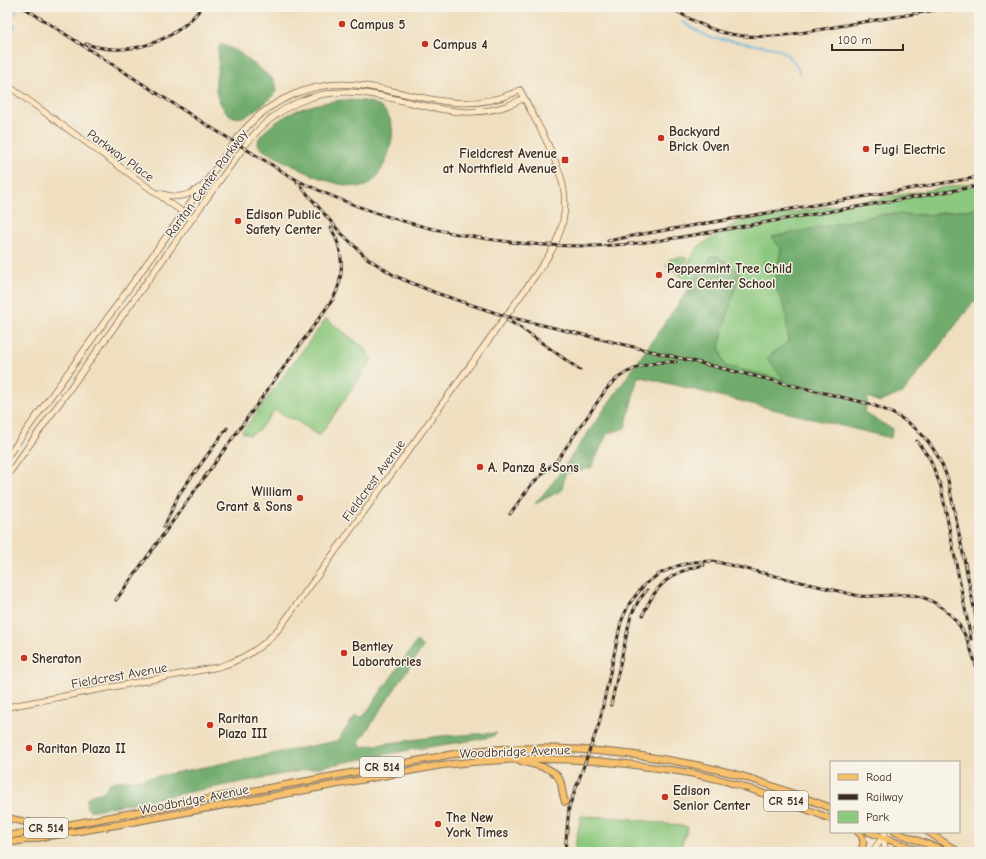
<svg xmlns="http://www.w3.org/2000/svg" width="986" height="859" font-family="'Comic Neue',sans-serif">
  <rect width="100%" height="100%" fill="#f7f3e8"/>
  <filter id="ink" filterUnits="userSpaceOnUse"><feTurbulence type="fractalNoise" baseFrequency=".025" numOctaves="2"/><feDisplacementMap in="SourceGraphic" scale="8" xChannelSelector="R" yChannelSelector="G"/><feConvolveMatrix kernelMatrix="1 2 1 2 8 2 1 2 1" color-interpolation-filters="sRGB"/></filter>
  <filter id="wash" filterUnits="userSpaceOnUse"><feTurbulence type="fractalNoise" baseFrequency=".012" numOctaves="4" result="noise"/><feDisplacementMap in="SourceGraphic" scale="16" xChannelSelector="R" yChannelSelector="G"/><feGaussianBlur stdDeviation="0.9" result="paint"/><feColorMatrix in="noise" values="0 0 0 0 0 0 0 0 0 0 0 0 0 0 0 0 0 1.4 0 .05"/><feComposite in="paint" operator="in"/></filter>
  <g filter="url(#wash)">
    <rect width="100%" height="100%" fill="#efdfc0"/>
    <!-- green -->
    <path fill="#8cc87e" stroke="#64794e" d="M979,182V208L927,215L884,214L773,237L781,249L775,286L786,311L788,341L785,380L725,366L719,347L739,272L712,256L691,284L679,275L699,246L740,221Z
      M684,257L687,259L677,273L666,265L670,259Z
      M326,319L366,349L368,355L372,360L320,435H317L294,419L287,417L275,410L259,430L249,435L242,432Z
      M581,816L625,818L688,827L679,852H574Z"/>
    <!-- forest -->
    <path fill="#71ac6d" stroke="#566b46" d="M221,44L237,51L273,79L277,89C273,98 263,104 255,110C242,120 231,121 222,106C219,100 216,95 216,89C215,79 218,70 219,61C219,55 216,48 221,44Z
      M341,100C352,101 367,99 377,105C386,110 391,118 392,127C395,143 381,184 362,187C359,187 354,186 350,186C320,182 292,165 265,151C262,149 258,147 258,142C258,132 289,113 298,110C312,105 326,102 341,100Z
      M979,208V301H974L904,392L880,402L868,397L865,413L892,429L891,438L638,376L625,428L607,434L591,468L565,474L562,490L535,504L554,481L712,256L719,257L739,272L719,347L725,366L784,380L767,358L788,341L786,311L775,286L781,249L772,237L884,214L927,215Z
      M417,641L423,647L359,742L361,747L441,736L497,733L491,737L481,739L409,750L95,810H90L87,808C83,791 98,796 104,791C106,789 107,785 110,783C118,779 129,780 138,780L337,741L355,716L363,717Z"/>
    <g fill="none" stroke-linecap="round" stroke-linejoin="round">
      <!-- stream -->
      <path stroke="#65b6e0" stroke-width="1.5" d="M16,14V7
        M682,22L710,38L775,48L785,53L795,63L800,73
        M7,25L14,28
        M7,47L15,25"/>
    </g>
  </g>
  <g filter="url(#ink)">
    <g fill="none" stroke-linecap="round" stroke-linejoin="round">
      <defs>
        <path id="secondary" d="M7,85L192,219
          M159,193C174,198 186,198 199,188
          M7,457L239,136C269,98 317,78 365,86C419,94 466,117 520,90C528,105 536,121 544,136C562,173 574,202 556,242C551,254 542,265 535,276L281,626C265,646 243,660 218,667L7,707
          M7,476L246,144C275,107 316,87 363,93C418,100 470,129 524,98
          M883,837L885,848L884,852
          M872,852L883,837L885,832"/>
        <path id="primary" d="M521,761C535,766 556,766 561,783C562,790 563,796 565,802
          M7,818L31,823L56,824
          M858,832C865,838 864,843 861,852
          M869,832L921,852
          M895,832L948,852
          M928,832L959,852
          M7,836L459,753C473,751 487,749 501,749C574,746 648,754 719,770C757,779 794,794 831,808
          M7,843L116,825L442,765C515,756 585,757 657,768C680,771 703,775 725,781C761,792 796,805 831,819"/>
      </defs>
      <!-- secondary casing -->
      <use href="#secondary" stroke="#7a6957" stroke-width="7"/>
      <!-- primary casing -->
      <use href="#primary" stroke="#7a6957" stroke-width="8"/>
      <!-- secondary -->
      <use href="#secondary" stroke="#fce6c4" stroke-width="5.5"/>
      <!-- primary -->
      <use href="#primary" stroke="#f7c06c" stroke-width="6"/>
      <defs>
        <path id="rail" d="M23,7C79,43 135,79 191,115C213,129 235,142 257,156C273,165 288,176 305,184C395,227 494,247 594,246C648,245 703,233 756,224C831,211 905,199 979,186
          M670,7C687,18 705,28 725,33C768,43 813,30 857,23C889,18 920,13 952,7
          M947,10L965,7
          M86,44C129,58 175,42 202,7
          M297,182L339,231L367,258L395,276L436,293L505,316L866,403C909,416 934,438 948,480L979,632
          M608,241L637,235L979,177
          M507,320L521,328L580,370
          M917,441L930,459L941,487L971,639
          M510,514L531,485L558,459L605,391C620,370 651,360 676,362
          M164,527L179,494L227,428
          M116,600L333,299C345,277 344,250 331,228
          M643,615C655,585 671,571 704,565
          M975,628L979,646
          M611,705L631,615L639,600L647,590
          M565,852L569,807L599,724L621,622L629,604L644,585L659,574L677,566L694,562L713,561L859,596C876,597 893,594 909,595C918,595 928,599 935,603C962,619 969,641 977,669"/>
      </defs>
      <!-- rail casing -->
      <use href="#rail" stroke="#3b2a1e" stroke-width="3"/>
      <!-- rail -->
      <use href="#rail" stroke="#f7f3e8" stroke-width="1.5" stroke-dasharray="4.5" stroke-linecap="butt"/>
    </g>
  </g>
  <!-- markers -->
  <g fill="#c8321e" stroke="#f7f3e8" stroke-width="1.5">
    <circle cx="342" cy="24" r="4"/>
    <circle cx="425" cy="44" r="4"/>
    <circle cx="661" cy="138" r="4"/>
    <circle cx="866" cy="149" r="4"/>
    <rect x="561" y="156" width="8" height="8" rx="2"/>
    <circle cx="238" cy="221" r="4"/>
    <circle cx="659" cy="275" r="4"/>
    <circle cx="480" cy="467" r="4"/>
    <circle cx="300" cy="498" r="4"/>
    <circle cx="344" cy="653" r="4"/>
    <circle cx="24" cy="658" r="4"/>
    <circle cx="210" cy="725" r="4"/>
    <circle cx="29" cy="748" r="4"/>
    <circle cx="665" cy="797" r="4"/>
    <circle cx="438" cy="824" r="4"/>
  </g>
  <g text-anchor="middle" stroke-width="3" stroke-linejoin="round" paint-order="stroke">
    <!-- shield labels -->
    <g fill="#f7f3e8" stroke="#73665b" stroke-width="1">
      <rect x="360" y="757" width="44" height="20" rx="3"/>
      <rect x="764" y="791" width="44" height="20" rx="3"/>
      <rect x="24" y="818" width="44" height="20" rx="3"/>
    </g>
    <g font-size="12" font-weight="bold" fill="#3b2a1e">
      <text x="382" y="771">CR 514</text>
      <text x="786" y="805">CR 514</text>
      <text x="46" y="832">CR 514</text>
    </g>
    <!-- poi labels -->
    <g font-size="13" font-weight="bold" fill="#3b2a1e" stroke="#f7f3e8" text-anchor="start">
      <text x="350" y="29">Campus 5</text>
      <text x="433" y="49">Campus 4</text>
      <text x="669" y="136">Backyard<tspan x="669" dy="15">Brick Oven</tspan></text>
      <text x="874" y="154">Fugi Electric</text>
      <text x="557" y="158" text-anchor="end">Fieldcrest Avenue<tspan x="557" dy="15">at Northfield Avenue</tspan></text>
      <text x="246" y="219">Edison Public<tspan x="246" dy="15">Safety Center</tspan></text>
      <text x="667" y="273">Peppermint Tree Child<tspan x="667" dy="15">Care Center School</tspan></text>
      <text x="488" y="472">A. Panza &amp; Sons</text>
      <text x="292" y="496" text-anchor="end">William<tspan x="292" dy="15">Grant &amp; Sons</tspan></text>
      <text x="352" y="651">Bentley<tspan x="352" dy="15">Laboratories</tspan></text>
      <text x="32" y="663">Sheraton</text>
      <text x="218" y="723">Raritan<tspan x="218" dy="15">Plaza III</tspan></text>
      <text x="37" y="753">Raritan Plaza II</text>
      <text x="673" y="795">Edison<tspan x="673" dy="15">Senior Center</tspan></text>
      <text x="446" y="822">The New<tspan x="446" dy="15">York Times</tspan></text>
    </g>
    <!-- street labels -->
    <g font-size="13" fill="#3b2a1e" stroke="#f7f3e8">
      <text transform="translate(121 155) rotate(36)" y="5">Parkway Place</text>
      <text transform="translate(206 183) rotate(-54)" y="5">Raritan Center Parkway</text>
      <text transform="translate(373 480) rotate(-54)" y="5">Fieldcrest Avenue</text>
      <text transform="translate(119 675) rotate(-10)" y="5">Fieldcrest Avenue</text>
      <text transform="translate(515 751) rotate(-2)" y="5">Woodbridge Avenue</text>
      <text transform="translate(194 799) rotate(-11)" y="5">Woodbridge Avenue</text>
    </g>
  </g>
  <!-- margin -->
  <rect width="986" height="859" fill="none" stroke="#f7f3e8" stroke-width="24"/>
  <!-- legend -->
  <rect x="830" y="761" width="130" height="72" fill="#f7f3e8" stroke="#aca397"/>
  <rect x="838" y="774" width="20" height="6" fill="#f7c06c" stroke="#aca397"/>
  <text x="866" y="781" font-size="12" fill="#3b2a1e">Road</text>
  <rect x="838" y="794" width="20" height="6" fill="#3b2a1e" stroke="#aca397"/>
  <text x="866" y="801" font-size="12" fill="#3b2a1e">Railway</text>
  <rect x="838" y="811" width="20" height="12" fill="#8cc87e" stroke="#aca397"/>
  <text x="866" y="821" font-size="12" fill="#3b2a1e">Park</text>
  <!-- scale -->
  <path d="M832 44v6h71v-6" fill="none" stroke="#3b2a1e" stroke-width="2"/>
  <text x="838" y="44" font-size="12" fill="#3b2a1e" stroke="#f7f3e8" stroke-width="3" paint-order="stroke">100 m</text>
</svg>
